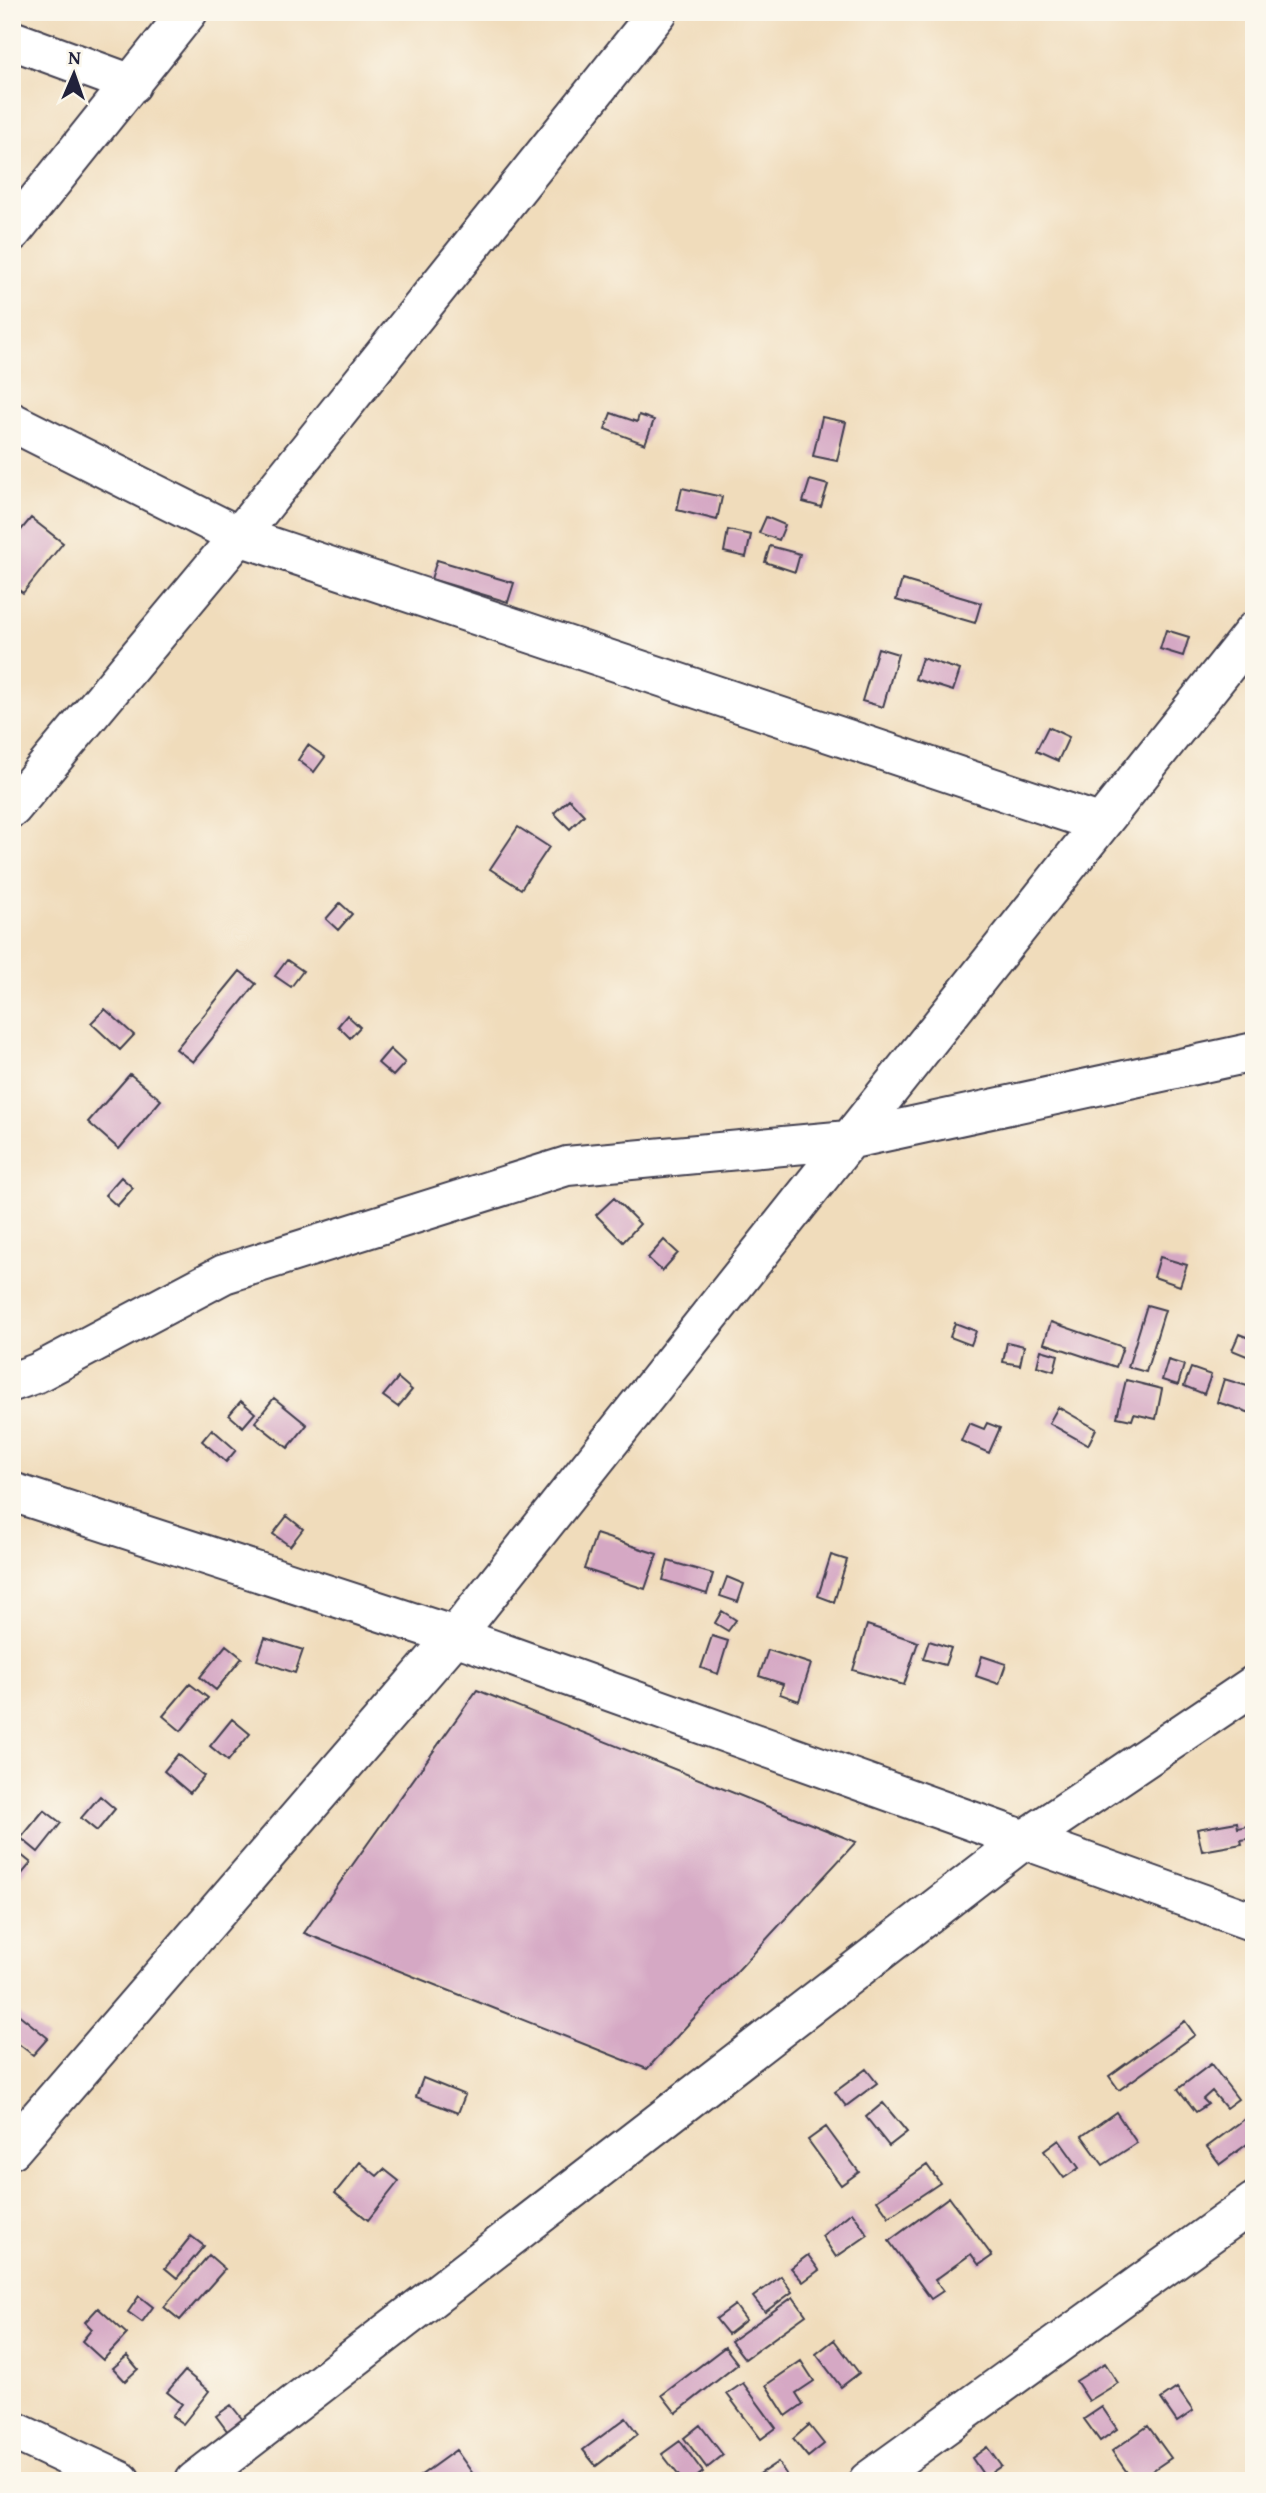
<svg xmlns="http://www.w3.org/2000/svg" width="1266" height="2493" font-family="'Gentium Book Plus',serif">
  <rect width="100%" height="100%" fill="#fbf7ec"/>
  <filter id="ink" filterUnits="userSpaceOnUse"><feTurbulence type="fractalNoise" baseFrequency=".0143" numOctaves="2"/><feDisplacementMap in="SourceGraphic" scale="14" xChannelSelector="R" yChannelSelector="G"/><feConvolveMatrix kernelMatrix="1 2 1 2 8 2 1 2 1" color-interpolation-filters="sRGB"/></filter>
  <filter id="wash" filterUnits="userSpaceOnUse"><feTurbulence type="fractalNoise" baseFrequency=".00686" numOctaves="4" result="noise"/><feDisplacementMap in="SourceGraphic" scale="28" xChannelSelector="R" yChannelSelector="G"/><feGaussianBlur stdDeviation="1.57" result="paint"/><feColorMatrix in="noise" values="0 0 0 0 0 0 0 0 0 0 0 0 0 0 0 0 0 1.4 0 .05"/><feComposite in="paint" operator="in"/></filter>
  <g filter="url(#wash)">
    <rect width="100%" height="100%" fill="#f0dcbb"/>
    <g id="blocks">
      <!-- building -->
      <path fill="#d5a8c4" d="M611,413L637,422L639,415L654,420L645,444L605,429Z
        M822,417L846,422L837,461L813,456Z
        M810,480L828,485L821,507L803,502Z
        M682,488L722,497L717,520L677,510Z
        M766,517L785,525L779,540L759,533Z
        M31,518L63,543L23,593L12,585V541Z
        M728,530L751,535L746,557L724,552Z
        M770,546L800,554L795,572L765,562Z
        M437,560L514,583L508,602L431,579Z
        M902,580L981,603L975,623L896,600Z
        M1166,630L1189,637L1183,656L1160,649Z
        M878,648L898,654L883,707L862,701Z
        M922,658L960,670L953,691L915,679Z
        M1048,727L1069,737L1058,761L1036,751Z
        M308,745L325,757L314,772L298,760Z
        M569,799L584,815L570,829L554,813Z
        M518,827L549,847L521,889L490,869Z
        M340,903L352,914L338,930L326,919Z
        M287,960L303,971L291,987L275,976Z
        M240,971L256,984L193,1062L176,1049Z
        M105,1009L134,1035L120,1050L91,1023Z
        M347,1015L360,1027L350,1038L338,1026Z
        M390,1049L405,1063L393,1076L378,1063Z
        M130,1074L161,1100L119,1149L88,1122Z
        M121,1177L133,1188L117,1206L105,1195Z
        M614,1198L640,1224L623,1242L596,1215Z
        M664,1240L678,1253L662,1271L648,1258Z
        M1160,1257L1187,1265L1180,1286L1154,1277Z
        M1147,1305L1165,1310L1146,1372L1128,1367Z
        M1051,1322L1123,1347L1116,1367L1044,1343Z
        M955,1323L976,1331L971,1345L950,1337Z
        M1239,1334L1254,1340V1359L1232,1350Z
        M1007,1342L1024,1346L1020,1365L1003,1362Z
        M1041,1350L1058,1355L1054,1371L1037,1366Z
        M1168,1360L1184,1365L1178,1385L1162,1380Z
        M1191,1368L1211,1375L1204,1394L1184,1386Z
        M398,1378L412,1390L398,1407L383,1396Z
        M1224,1379L1254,1388V1414L1217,1402Z
        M1126,1380L1162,1389L1156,1419L1134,1414L1132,1420L1117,1417Z
        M274,1398L307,1425L288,1448L255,1422Z
        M241,1401L255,1413L243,1427L229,1415Z
        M1058,1407L1096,1429L1088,1445L1049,1423Z
        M969,1423L984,1429L987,1423L1000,1428L989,1453L961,1441Z
        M212,1429L236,1450L226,1462L202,1441Z
        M287,1516L303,1529L290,1546L273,1534Z
        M596,1534L657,1554L645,1589L584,1569Z
        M831,1555L847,1560L834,1602L818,1596Z
        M668,1561L713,1574L707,1594L663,1580Z
        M727,1577L744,1584L738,1602L720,1596Z
        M722,1611L736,1620L728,1631L715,1623Z
        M867,1625L918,1642L904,1685L853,1670Z
        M712,1636L728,1641L718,1674L701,1668Z
        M265,1638L303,1650L295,1673L257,1660Z
        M929,1641L951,1648L945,1665L923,1659Z
        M226,1645L242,1658L216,1690L200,1677Z
        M768,1650L811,1664L799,1701L780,1694L783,1684L759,1676Z
        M982,1656L1006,1664L999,1684L976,1676Z
        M190,1684L208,1698L181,1731L163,1716Z
        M477,1690L856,1842L647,2069L304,1933Z
        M232,1719L250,1734L228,1761L210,1746Z
        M178,1754L204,1776L190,1793L164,1771Z
        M100,1796L115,1809L97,1831L81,1818Z
        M44,1810L61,1823L38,1852L21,1838Z
        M1237,1822L1238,1828L1252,1825L1254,1838L1241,1840L1242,1844L1202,1851L1197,1829Z
        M15,1850L31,1863L12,1886V1854Z
        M12,2009L48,2038L33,2055L12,2039Z
        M1185,2021L1195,2035L1119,2090L1109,2076Z
        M1211,2064L1238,2099L1226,2108L1212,2091L1203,2099L1208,2104L1196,2112L1178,2089Z
        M866,2069L877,2083L846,2106L835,2092Z
        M423,2078L465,2095L458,2113L416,2097Z
        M883,2103L907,2132L889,2146L866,2117Z
        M1116,2112L1137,2143L1103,2165L1082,2136Z
        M1254,2112V2139L1220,2164L1207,2147Z
        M826,2127L859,2172L841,2185L808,2140Z
        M1059,2140L1079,2168L1064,2178L1044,2151Z
        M360,2162L377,2176L384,2169L399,2181L368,2220L335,2193Z
        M927,2165L940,2183L889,2217L877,2200Z
        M949,2197L992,2256L979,2265L971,2254L935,2280L943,2291L931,2299L889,2241Z
        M852,2212L868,2235L836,2257L822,2236Z
        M191,2236L204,2246L177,2278L165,2268Z
        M209,2255L225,2269L180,2320L164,2307Z
        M808,2255L819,2270L803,2282L791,2268Z
        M781,2276L792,2292L765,2312L753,2297Z
        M139,2296L153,2307L142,2322L128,2312Z
        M793,2297L806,2315L745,2359L731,2341Z
        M735,2305L746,2320L728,2334L716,2319Z
        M98,2308L127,2334L103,2360L82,2341L92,2329L85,2322Z
        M834,2340L859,2373L841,2387L816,2354Z
        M725,2347L738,2364L676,2413L662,2395Z
        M127,2356L138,2369L125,2381L113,2368Z
        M801,2361L814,2381L796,2393L803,2404L786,2416L766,2385Z
        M1105,2363L1118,2383L1089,2401L1076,2381Z
        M185,2371L209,2391L183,2424L172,2416L182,2404L167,2392Z
        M743,2383L776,2428L761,2439L727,2394Z
        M1177,2388L1193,2411L1177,2422L1161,2399Z
        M231,2405L243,2420L228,2432L216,2416Z
        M1102,2407L1117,2429L1100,2441L1084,2419Z
        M626,2418L638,2434L596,2466L583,2450Z
        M700,2425L723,2455L707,2468L684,2438Z
        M809,2425L824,2444L808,2457L793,2439Z
        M1148,2426L1171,2458L1137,2481H1133L1112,2451Z
        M680,2441L703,2472L691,2481H683L662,2454Z
        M987,2447L1001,2466L985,2477L972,2458Z
        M456,2450L478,2481H413Z
        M778,2462L786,2474L776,2481H749Z"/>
    </g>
  </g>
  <g filter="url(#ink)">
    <use href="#blocks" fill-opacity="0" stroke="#413e4e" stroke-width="2"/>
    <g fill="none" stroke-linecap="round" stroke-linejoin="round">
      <defs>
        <path id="street" d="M12,40L132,84
          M12,232L188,12
          M12,422L239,536L1099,823
          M12,808L239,536L658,12
          M12,1382L37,1373L224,1274L567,1166L848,1140L1254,1052
          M12,1492L455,1636L1254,1922
          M12,2149L455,1636L1254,631
          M12,2430L121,2481
          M195,2481L1024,1840L1254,1685
          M868,2481L1254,2202"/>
      </defs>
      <!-- street casing -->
      <use href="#street" stroke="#413e4e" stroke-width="42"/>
      <!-- street -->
      <use href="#street" stroke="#fff" stroke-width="38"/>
    </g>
  </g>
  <!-- margin -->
  <rect width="1266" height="2493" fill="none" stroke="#fbf7ec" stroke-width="42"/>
  <!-- north arrow -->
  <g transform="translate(74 74) rotate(2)" stroke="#fbf7ec" stroke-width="5" paint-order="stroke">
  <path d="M0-5L12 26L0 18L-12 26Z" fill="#22223b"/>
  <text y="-10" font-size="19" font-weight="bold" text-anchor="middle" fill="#22223b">N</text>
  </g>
</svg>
